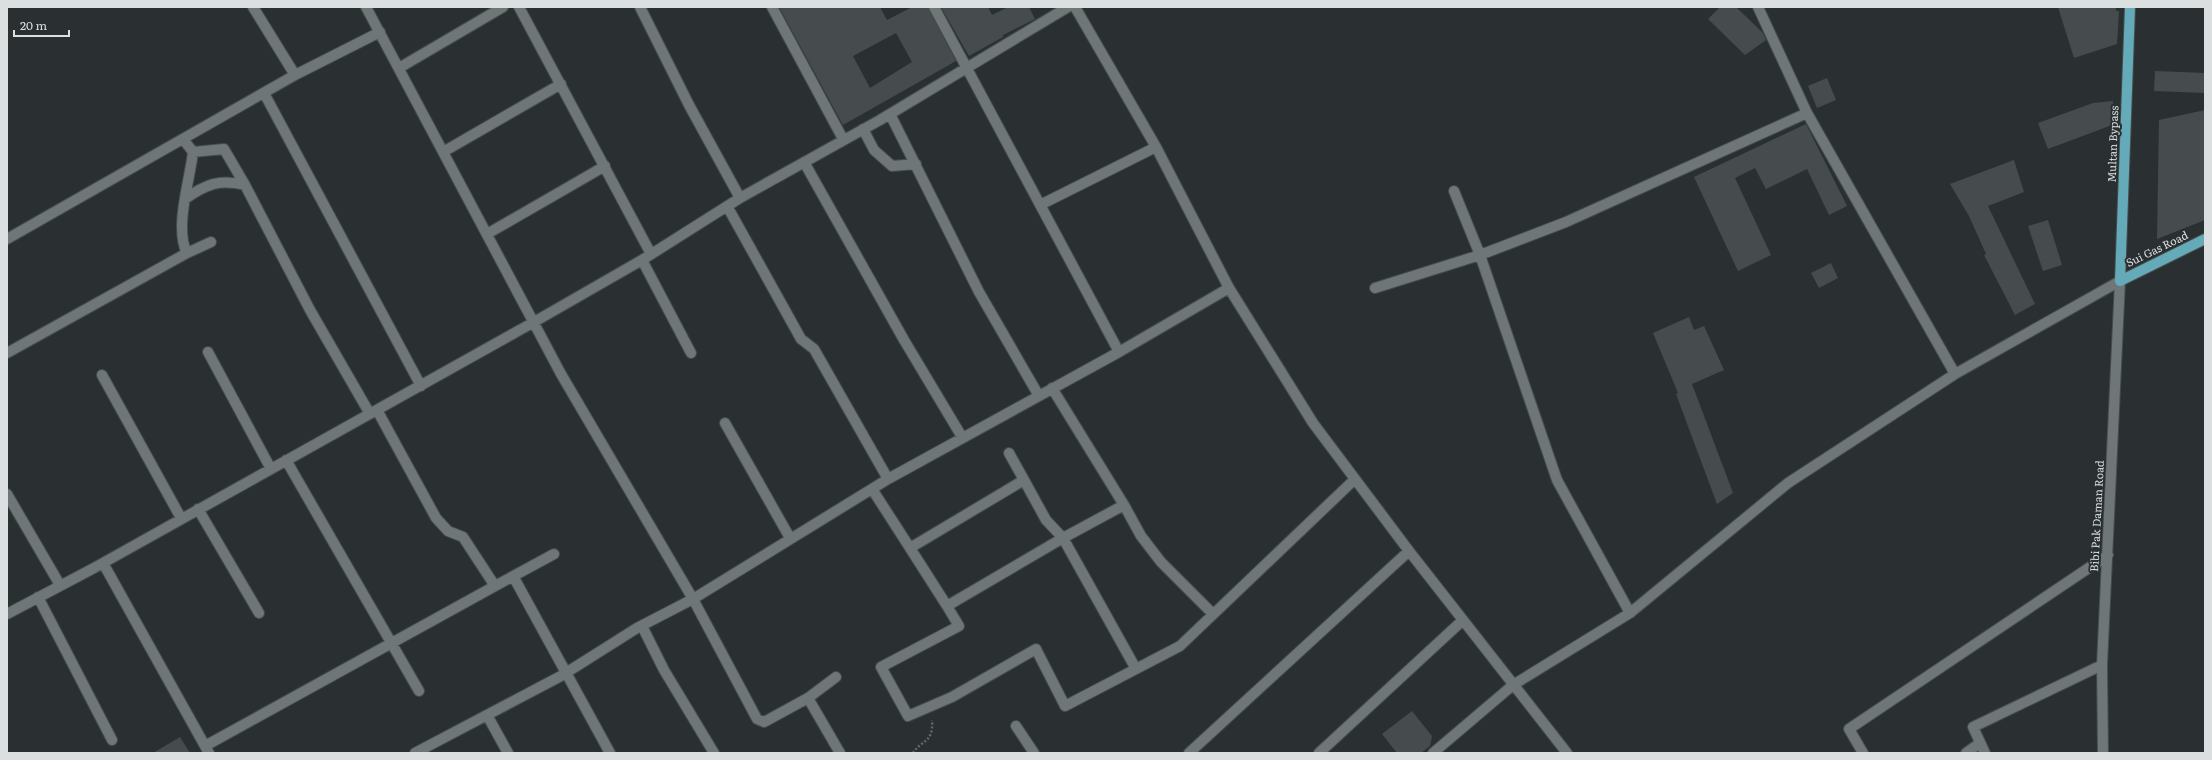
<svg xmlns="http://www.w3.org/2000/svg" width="2212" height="760" font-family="Literata,serif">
  <rect width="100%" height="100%" fill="#2a3032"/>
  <!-- building -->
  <path fill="#464c4e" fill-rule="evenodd" d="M779,7H880L887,20L912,7H928L956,61L843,125ZM896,33L912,62L870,88L853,56Z
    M941,7H988L992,15L1008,7H1029L1035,19L1003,35V37L969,56Z
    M1720,7H1736L1763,33L1766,40L1745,55L1708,19Z
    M2058,7H2116V11H2119L2117,44L2074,58Z
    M2155,71L2205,73V93L2154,91Z
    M1827,78L1836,100L1817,108L1808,86Z
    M2113,101L2112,125L2048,149L2038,123L2093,103Z
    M2205,110V220L2157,239L2159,120Z
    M1806,124L1847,206L1829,215L1807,169L1766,189L1755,168L1735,178L1771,255L1738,271L1694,177Z
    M2014,160L2024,192L1988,206L2035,304L2015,315L1984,255L1986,254L1969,216L1950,184Z
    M2048,220L2062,265L2043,271L2028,226Z
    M1831,263L1838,278L1819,288L1811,273Z
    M1689,317L1694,330L1704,326L1724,370L1692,384L1733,493L1717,504L1676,394L1678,393L1653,333Z
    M1412,711L1432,736L1430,746L1421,753H1397L1382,734Z
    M180,737L190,753H153Z"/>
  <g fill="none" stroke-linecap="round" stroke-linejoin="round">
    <defs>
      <path id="minor" d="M253,7L295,75
        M366,7L561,374L693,599L757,719L764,722L808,698L836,677
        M519,7L651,254
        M640,7L689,105L740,198
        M772,7L843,139
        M934,7L1119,352
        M1075,7L1156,147L1229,288L1313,423L1409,551L1567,753
        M1758,7L1807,113L1955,374
        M399,68L503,7
        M264,93L421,386
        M890,114L979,292L1039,396
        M863,129L874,150L892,166L916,164
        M183,139L193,152L224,149L245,185L310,310L370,414
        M193,152C190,180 174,228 187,253L211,242
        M443,152L561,84
        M804,162L904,340L962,437
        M1454,191L1480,255L1557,480L1630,613
        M185,199C206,184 219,179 245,185
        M1040,205L1156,147
        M727,206L801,339L814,349L888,479
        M487,234L605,166
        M7,239L295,75L380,32
        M642,260L691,353
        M1375,288L1480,255L1566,222L1807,113
        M208,352L271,469
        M7,353L187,253
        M102,375L181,518
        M377,410L436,518L448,531L463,537L495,586L554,554
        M725,423L790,538
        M286,460L419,691
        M1024,480L1046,520L1063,538L1124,505L1052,388
        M872,489L910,548
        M7,494L60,585
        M1124,505L1141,536L1161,562L1213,614
        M198,509L259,613
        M103,563L205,746
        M513,576L610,753
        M38,597L112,740
        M947,606L910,548L1024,480L1009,453
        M7,614L94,568L534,322L642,260L740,198L880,120L1068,7
        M642,626L664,670L714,753
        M1136,669L1063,538L947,606L959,626L881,667L908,716L952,697L1036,649L1065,706L1180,646L1355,479
        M808,698L840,753
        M487,715L508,753
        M1016,726L1034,753
        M209,753L205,746L495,586
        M415,753L561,676L637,628L693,599L888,479L1119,352L1229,288
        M1189,753L1409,551
        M1319,753L1463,620
        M1433,753L1513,685L1630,613L1788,483L1955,374L2120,281
        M1863,753L1849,729L2108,555
        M1966,753L1980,743
        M1985,753L1973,727L2102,665
        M2103,753L2102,665L2120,281"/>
      <path id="major" d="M2130,7L2120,281L2205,239"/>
    </defs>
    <!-- minor casing -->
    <use href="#minor" stroke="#474c4d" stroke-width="12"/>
    <!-- major casing -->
    <use href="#major" stroke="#474c4d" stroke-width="12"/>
    <!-- path -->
    <path stroke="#63686a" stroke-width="2.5" stroke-dasharray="2 2" stroke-linecap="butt" d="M913,753C921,740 934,743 932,720"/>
    <!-- minor -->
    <use href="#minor" stroke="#6f7678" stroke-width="10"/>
    <!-- major -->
    <use href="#major" stroke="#64aab8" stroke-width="10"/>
  </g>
  <g text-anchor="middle" stroke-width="4" stroke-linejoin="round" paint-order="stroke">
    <!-- street labels -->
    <g font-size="11" fill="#dbdfe0" stroke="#2a3032">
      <text transform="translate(2113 144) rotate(-88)" y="4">Multan Bypass</text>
      <text transform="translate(2157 249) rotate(-26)" y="4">Sui Gas Road</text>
      <text transform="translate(2097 516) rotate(-87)" y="4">Bibi Pak Daman Road</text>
    </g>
  </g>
  <!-- border -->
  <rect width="2212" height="760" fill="none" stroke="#dbdfe0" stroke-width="16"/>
  <!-- scale -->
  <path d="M14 30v6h55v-6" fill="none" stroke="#dbdfe0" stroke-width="2"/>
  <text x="20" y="30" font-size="12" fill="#dbdfe0" stroke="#2a3032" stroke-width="3" paint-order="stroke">20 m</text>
</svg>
